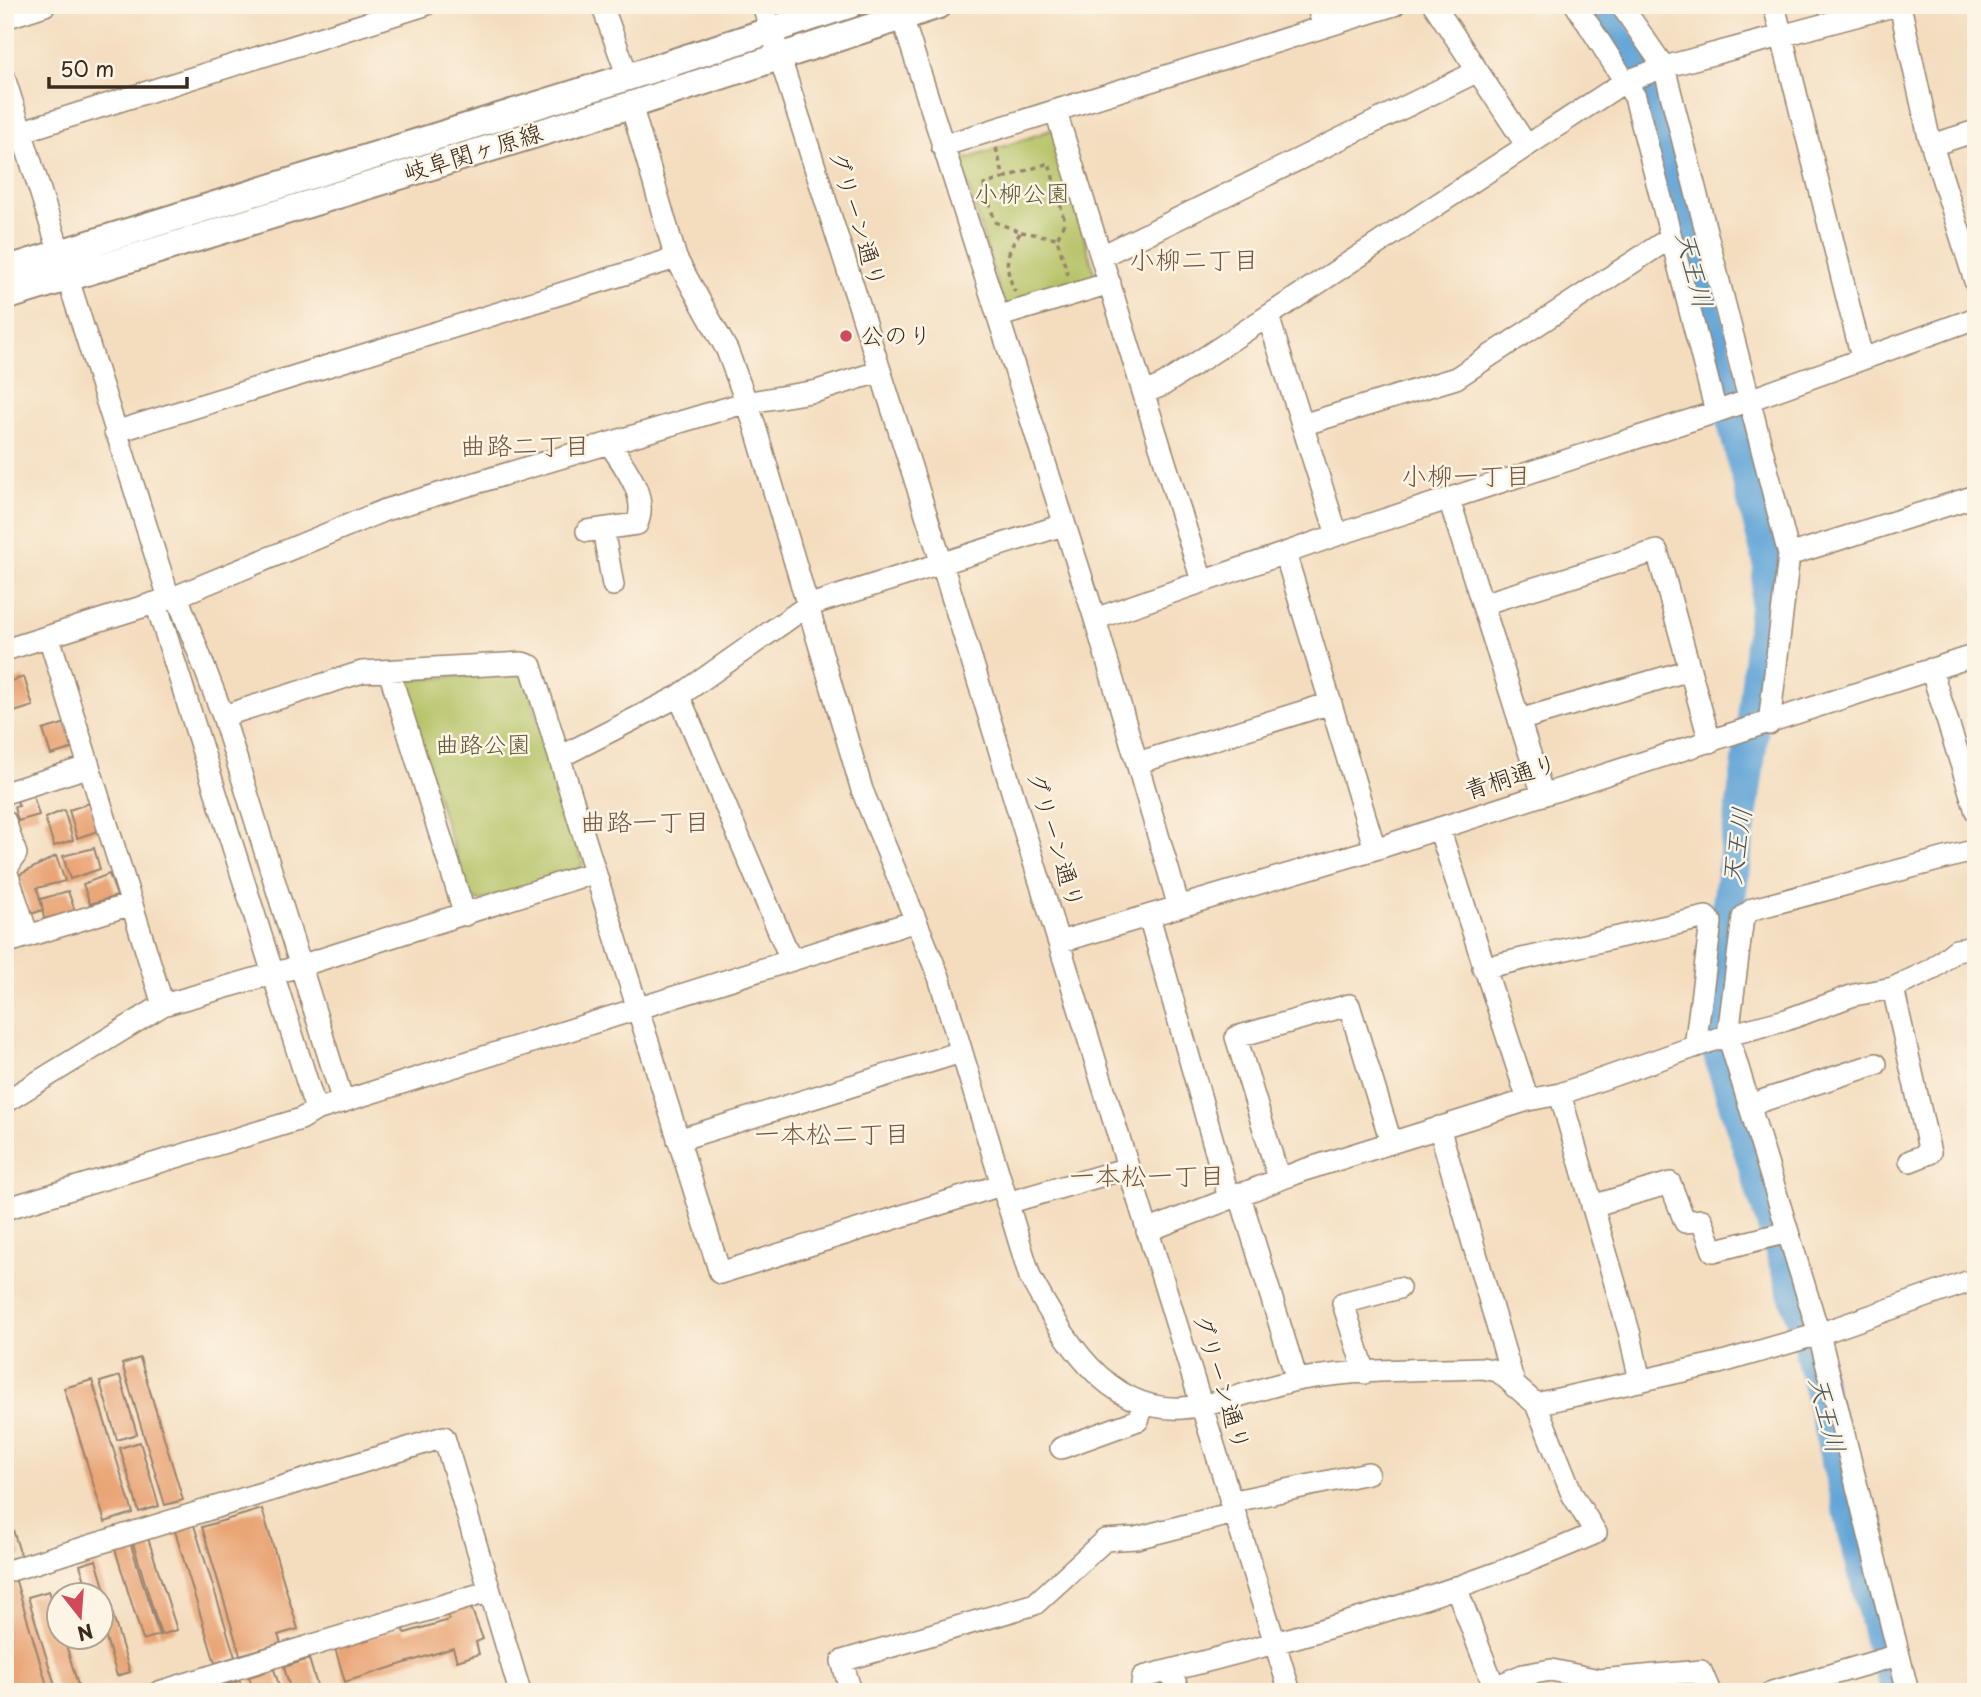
<svg xmlns="http://www.w3.org/2000/svg" width="1981" height="1697" font-family="'Playpen Sans','Klee One',sans-serif">
  <rect width="100%" height="100%" fill="#fcf5e5"/>
  <filter id="ink" filterUnits="userSpaceOnUse"><feTurbulence type="fractalNoise" baseFrequency=".0143" numOctaves="2"/><feDisplacementMap in="SourceGraphic" scale="14" xChannelSelector="R" yChannelSelector="G"/><feConvolveMatrix kernelMatrix="1 2 1 2 8 2 1 2 1" color-interpolation-filters="sRGB"/></filter>
  <filter id="wash" filterUnits="userSpaceOnUse"><feTurbulence type="fractalNoise" baseFrequency=".00686" numOctaves="4" result="noise"/><feDisplacementMap in="SourceGraphic" scale="28" xChannelSelector="R" yChannelSelector="G"/><feGaussianBlur stdDeviation="1.57" result="paint"/><feColorMatrix in="noise" values="0 0 0 0 0 0 0 0 0 0 0 0 0 0 0 0 0 1.4 0 .05"/><feComposite in="paint" operator="in"/></filter>
  <g filter="url(#wash)">
    <rect width="100%" height="100%" fill="#f4ddbf"/>
    <!-- green -->
    <path fill="#b4c163" stroke="#787640" stroke-width="2" d="M1054,129L1096,279L1004,307L961,161Z
      M515,672L525,677L583,863L579,870L479,901L469,896L401,685L409,680Z"/>
    <g fill="none" stroke-linecap="round" stroke-linejoin="round">
      <!-- river -->
      <path stroke="#64a6d8" stroke-width="33" d="M1595,5L1637,70L1656,122L1770,565L1750,751L1711,1028L1804,1323L1881,1642L1898,1692"/>
    </g>
    <g id="blocks">
      <!-- building -->
      <path fill="#e9a576" d="M24,677L33,706L5,715V683Z
        M66,723L74,748L51,755L43,730Z
        M33,795L39,815L18,821L14,807L19,806L17,801Z
        M90,803L98,831L77,838L69,810Z
        M64,810L73,840L54,846L45,818Z
        M94,848L100,869L70,879L63,856Z
        M56,856L65,881L37,888L43,910L31,914L19,875Z
        M109,874L117,896L90,904L83,884Z
        M68,891L75,911L44,919L41,899Z
        M140,1358L183,1500L165,1505L122,1364Z
        M120,1376L137,1434L117,1440L100,1382Z
        M92,1380L133,1513L105,1522L64,1388Z
        M140,1442L159,1506L139,1512L120,1448Z
        M5,1504L21,1556L6,1560L5,1557Z
        M262,1509L298,1629L278,1635L281,1643L240,1655L202,1527Z
        M193,1522L235,1657L215,1663L174,1528Z
        M147,1535L177,1630L161,1635L132,1540Z
        M130,1542L159,1635L143,1640L114,1546Z
        M96,1560L110,1607L102,1609V1596H90L80,1565Z
        M15,1578L49,1692H5V1581Z
        M49,1591L60,1623V1638H64L80,1692H57L28,1597Z
        M470,1605L483,1639L476,1642L479,1654L457,1661L453,1648L345,1682L335,1648L403,1628L405,1633L449,1620L446,1611Z
        M111,1609L130,1672L117,1676L102,1624V1612Z
        M309,1659L319,1692H291L284,1667Z
        M274,1669L281,1692H254L249,1677Z
        M240,1681L244,1692H223L221,1686Z"/>
    </g>
  </g>
  <g filter="url(#ink)">
    <use href="#blocks" fill-opacity="0" stroke="#98846e" stroke-width="2"/>
    <g fill="none" stroke-linecap="round" stroke-linejoin="round">
      <defs>
        <path id="minor" d="M602,5L628,77
          M763,5L942,564L1290,1692
          M1317,5L1324,27
          M1434,5L1527,146
          M1576,5L1635,97L1716,412
          M1621,5L1664,67L1789,555L1769,724
          M1774,5L1862,358
          M1900,5L1928,133L1976,284
          M902,17L1095,619L1179,907
          M5,18L45,5
          M5,80L169,598
          M631,105L676,258L727,350L754,423L862,790L939,977L1030,1277C1062,1335 1105,1413 1182,1408C1221,1405 1263,1386 1302,1379C1361,1369 1422,1370 1482,1368L1498,1371L1536,1404L1719,1363L1819,1334L1976,1279
          M1056,112L1202,581
          M20,132L425,5
          M1932,145L1976,131
          M942,146L1394,5
          M1102,256L1476,72
          M1000,316L1110,283
          M1268,316L1337,535
          M1144,393L1163,385L1624,82L1664,67L1897,5
          M1302,425L1456,378L1670,238
          M115,432L676,258
          M1449,499L1543,795
          M603,529L613,585
          M587,531L637,524C649,496 624,466 609,443
          M1285,553L1375,849
          M1789,555L1976,496
          M177,596L223,716L343,1102
          M156,603L316,1110
          M1482,604L1657,551L1710,742
          M1095,619L1337,535L1716,412L1976,318
          M49,637L163,1005
          M5,650L177,596L385,510L744,403L817,391L878,372
          M1931,669L1976,811
          M389,671L465,915
          M679,696L791,960
          M223,716L362,672L522,663L531,666L720,1273L1001,1185
          M1519,720L1690,670
          M560,757L679,696L807,606L1063,525
          M1137,763L1331,703
          M5,793L87,767
          M5,821L16,854L6,870L28,936
          M1439,828L1528,1100
          M1149,916L1229,1198
          M1059,942L1375,849L1976,655
          M5,943L132,904
          M1483,968L1706,917L1711,922L1695,1047
          M1893,988L1930,1153L1910,1161
          M1560,1094L1630,1335L1640,1381
          M5,1102L163,1005L300,966L595,872
          M1749,1105L1876,1064
          M1439,1127L1515,1387
          M678,1140L961,1052
          M1279,1179L1236,1037L1349,1005L1391,1142
          M1239,1193L1297,1380
          M1007,1203L1128,1168
          M1592,1206L1670,1183L1685,1222L1702,1220L1713,1251L1788,1232
          M5,1209L301,1119L316,1110L916,921
          M1147,1231L1301,1171L1528,1100L1560,1094L1728,1035L1786,1020L1854,995L1893,988L1931,970L1956,950L1976,947
          M1365,1373L1343,1303L1399,1288
          M1061,1448L1138,1420L1144,1404
          M1230,1502L1368,1473
          M5,1572L444,1437L520,1692
          M1456,1587L1496,1692
          M1171,1671L1179,1692
          M1495,1687L1523,1675L1551,1670L1599,1680L1701,1671L1710,1692
          M159,1692L490,1591
          M851,1692L842,1661L1035,1604L1105,1540L1136,1538L1234,1513
          M1141,1692L1143,1677C1297,1639 1450,1597 1596,1533L1572,1494L1536,1404
          M1772,1692L1898,1655
          M1908,1692L1819,1334L1728,1035L1743,917L1753,909L1976,850"/>
        <path id="major" d="M5,270L628,77L849,5
          M5,297L631,105L939,5"/>
      </defs>
      <!-- minor casing -->
      <use href="#minor" stroke="#98846e" stroke-width="24"/>
      <!-- major casing -->
      <use href="#major" stroke="#98846e" stroke-width="30"/>
      <!-- path -->
      <path stroke="#98846e" stroke-width="3.5" stroke-dasharray="5 5" stroke-linecap="butt" d="M996,148L1004,178L984,185L995,222L1021,232C1004,254 1004,266 1015,292
        M1004,178L1049,163L1063,214
        M1021,232L1057,238
        M1068,275L1057,239L1065,221L1063,215L1068,213"/>
      <!-- minor -->
      <use href="#minor" stroke="#fff" stroke-width="21"/>
      <!-- major -->
      <use href="#major" stroke="#fff" stroke-width="26"/>
    </g>
  </g>
  <!-- markers -->
  <circle fill="#d1495b" stroke="#fcf5e5" stroke-width="2.5" cx="846" cy="336" r="7"/>
  <g text-anchor="middle" stroke-width="5" stroke-linejoin="round" paint-order="stroke">
    <!-- street labels -->
    <g font-size="24" fill="#3b2a1e" stroke="#fcf5e5">
      <text transform="translate(473 153) rotate(-17)" y="8">岐阜関ヶ原線</text>
      <text transform="translate(857 219) rotate(73)" y="8">グリーン通り</text>
      <text transform="translate(1511 777) rotate(-18)" y="8">青桐通り</text>
      <text transform="translate(1055 840) rotate(73)" y="8">グリーン通り</text>
      <text transform="translate(1221 1382) rotate(73)" y="8">グリーン通り</text>
    </g>
    <!-- park labels -->
    <g font-size="24" fill="#5f5733" stroke="#fcf5e5">
      <text x="1022" y="202">小柳公園</text>
      <text x="483" y="753">曲路公園</text>
    </g>
    <!-- poi labels -->
    <g font-size="24" fill="#3b2a1e" stroke="#fcf5e5" text-anchor="start">
      <text x="860" y="344">公のり</text>
    </g>
    <!-- neighbourhood labels -->
    <g font-size="26" fill="#78553d" stroke="#fcf5e5">
      <text x="1194" y="269">小柳二丁目</text>
      <text x="525" y="455">曲路二丁目</text>
      <text x="1466" y="485">小柳一丁目</text>
      <text x="645" y="831">曲路一丁目</text>
      <text x="832" y="1143">一本松二丁目</text>
      <text x="1147" y="1185">一本松一丁目</text>
    </g>
    <!-- water labels -->
    <g font-size="26" font-style="italic" fill="#49555f" stroke="#fcf5e5">
      <text transform="translate(1694 270) rotate(76)" y="9">天王川</text>
      <text transform="translate(1737 846) rotate(-82)" y="9">天王川</text>
      <text transform="translate(1827 1415) rotate(76)" y="9">天王川</text>
    </g>
  </g>
  <!-- margin -->
  <rect width="1981" height="1697" fill="none" stroke="#fcf5e5" stroke-width="28"/>
  <!-- north arrow -->
  <g transform="translate(80 1616) rotate(163)"><circle r="33" fill="#fcf5e5" stroke="#afa495" stroke-width="2"/>
  <path d="M0-5L12 26L0 18L-12 26Z" fill="#d1495b"/>
  <text y="-10" font-size="19" font-weight="bold" text-anchor="middle" fill="#3b2a1e">N</text>
  </g>
  <!-- scale -->
  <path d="M49 77v10h138v-10" fill="none" stroke="#3b2a1e" stroke-width="3.5"/>
  <text x="60" y="77" font-size="21" fill="#3b2a1e" stroke="#fcf5e5" stroke-width="5" paint-order="stroke">50 m</text>
</svg>
